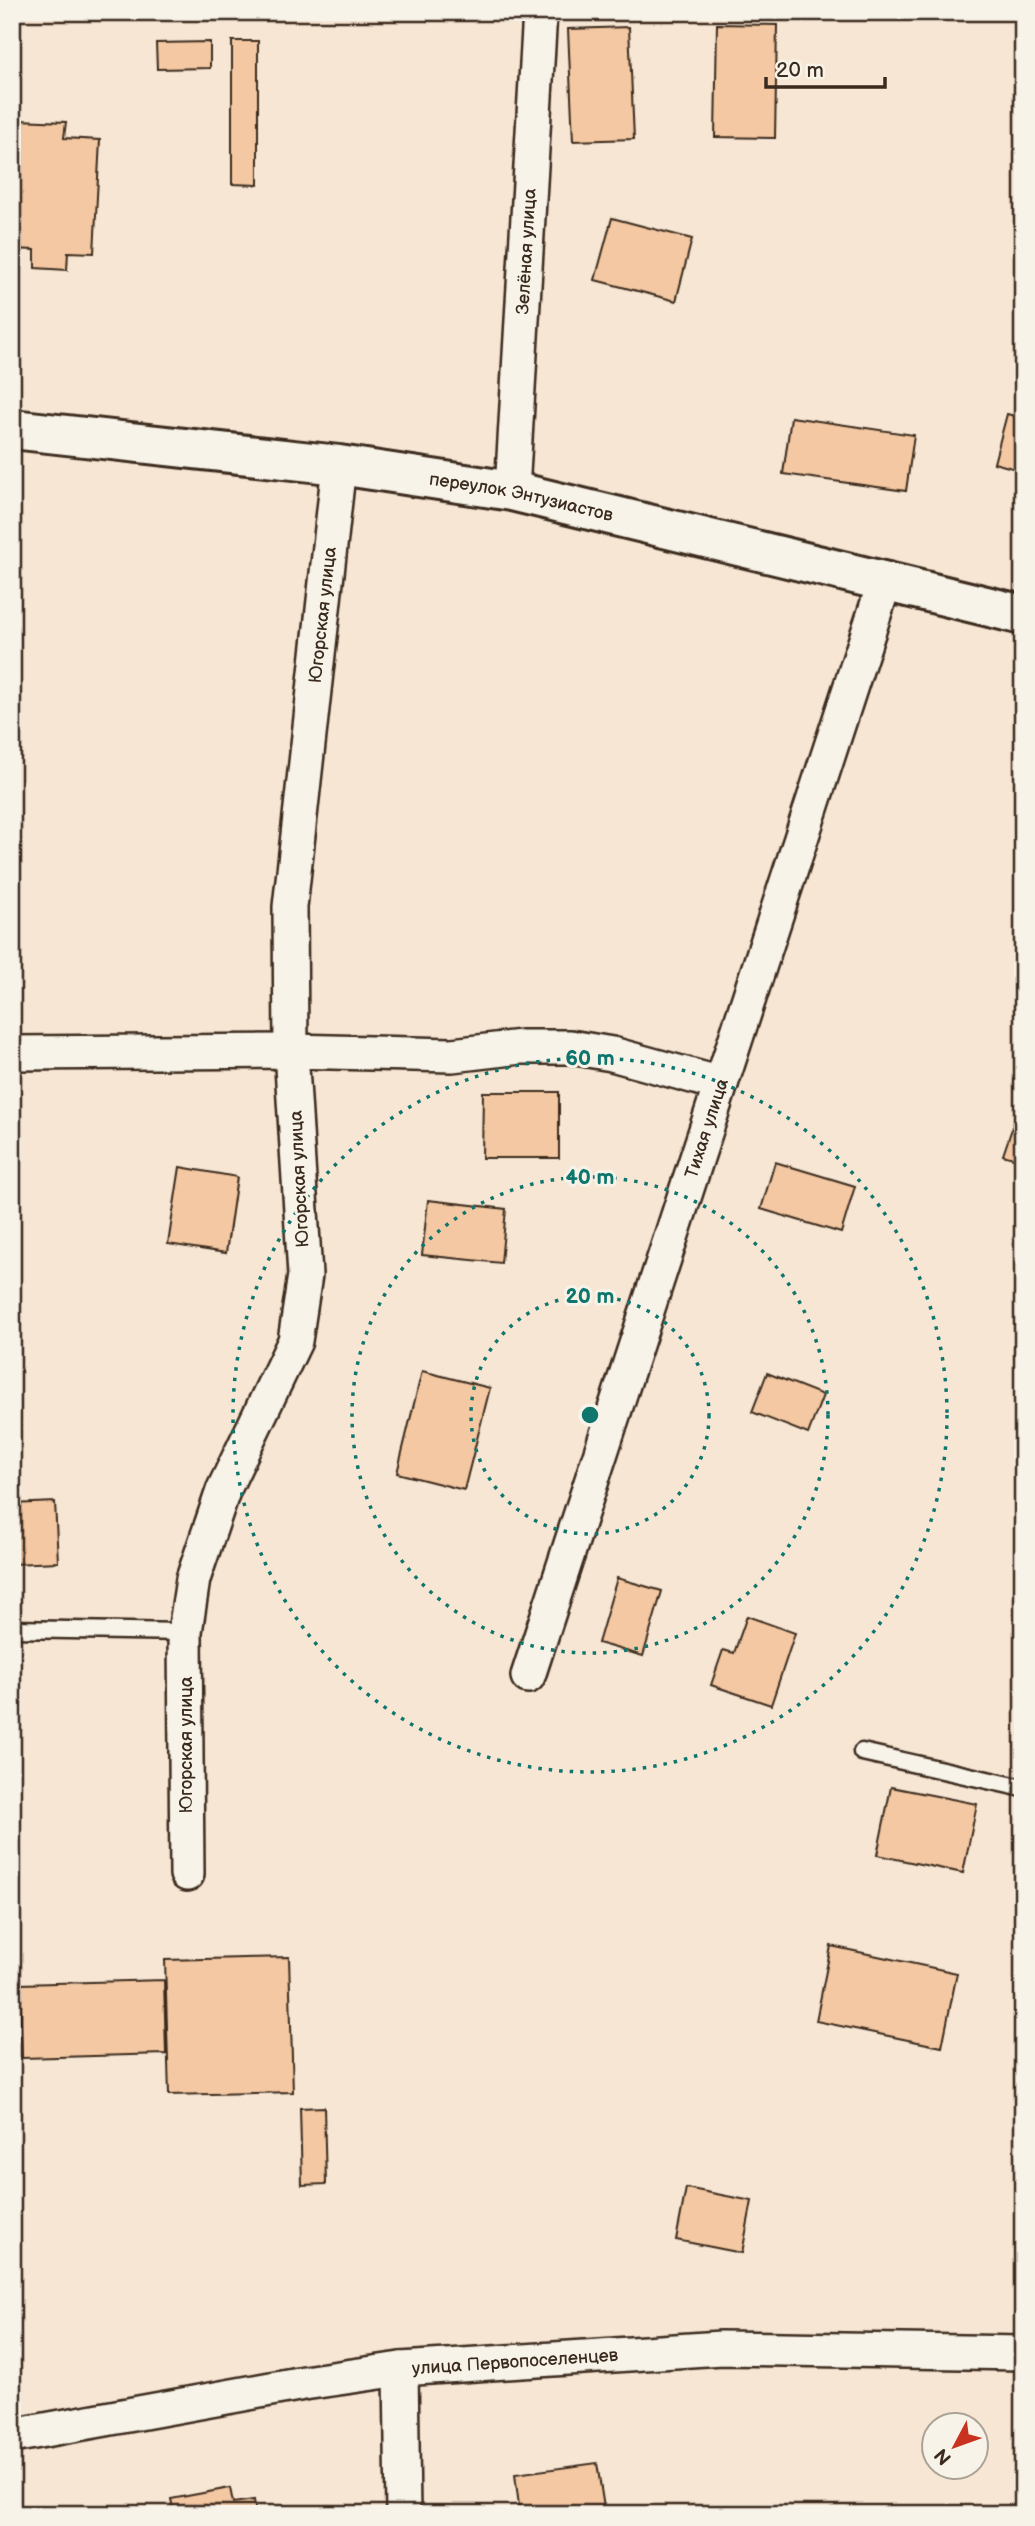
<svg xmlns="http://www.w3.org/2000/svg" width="1035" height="2526" font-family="'Balsamiq Sans',sans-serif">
  <rect width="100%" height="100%" fill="#f6e6d3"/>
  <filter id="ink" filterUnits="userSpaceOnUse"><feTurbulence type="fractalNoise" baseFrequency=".0143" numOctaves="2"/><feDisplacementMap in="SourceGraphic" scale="14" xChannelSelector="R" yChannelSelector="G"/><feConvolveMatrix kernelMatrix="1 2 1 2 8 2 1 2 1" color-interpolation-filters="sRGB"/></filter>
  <g filter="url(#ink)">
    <!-- building -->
    <path fill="#f3c8a2" stroke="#3b2a1e" stroke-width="2" d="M717,24L777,25L775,138L715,137Z
      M629,27L634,139L573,141L568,29Z
      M232,41H258V185L232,184Z
      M210,42V68L157,69L156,43Z
      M18,120L66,122L64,138L100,140L94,253L68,252L67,270L35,268V250L12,249Z
      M612,218L692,239L676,301L595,280Z
      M1007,414L1023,418V471L994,463Z
      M791,417L914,435L906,491L783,474Z
      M483,1092H559V1158H482Z
      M1023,1096V1161L1003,1155Z
      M775,1162L855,1186L841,1233L761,1209Z
      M180,1167L237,1177L226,1253L168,1244Z
      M428,1200L506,1209L501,1263L422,1255Z
      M422,1371L490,1388L464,1490L397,1473Z
      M767,1373L823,1395L808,1434L752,1412Z
      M55,1502L58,1562L12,1564V1504Z
      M617,1578L662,1591L643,1656L598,1643Z
      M747,1616L795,1633L771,1705L711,1685L723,1650L734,1653Z
      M891,1787L977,1804L963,1873L877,1855Z
      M831,1946L957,1973L942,2047L816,2021Z
      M289,1957L293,2092L169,2095L165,1960Z
      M164,1980L166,2054L22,2058L20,1984Z
      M324,2107L326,2184L302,2185L300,2108Z
      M686,2188L752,2201L742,2253L676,2240Z
      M597,2463L605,2514H520L515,2474Z
      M230,2488L233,2503L254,2500L256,2514H174L171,2499Z"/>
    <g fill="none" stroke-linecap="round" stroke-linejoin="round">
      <defs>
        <path id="service" d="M12,1629L185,1632
          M862,1752L1023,1788"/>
        <g id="minor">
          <path id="s1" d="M512,491L540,12"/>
          <path d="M12,1053L291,1051L452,1055L521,1047H570L612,1054L721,1084"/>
          <path id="s2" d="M528,1676L885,581"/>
          <path id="s3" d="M187,1874L185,1632L193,1579L223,1491L295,1341L305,1275L291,1051L290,907L339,465"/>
          <path d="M401,2369L403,2514"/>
          <path id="s4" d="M12,2436L304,2383L401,2369L721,2348L1023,2353"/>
        </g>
        <g id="secondary">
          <path id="s5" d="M12,429L339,465L512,491L1023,615"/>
        </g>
      </defs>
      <!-- service casing -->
      <use href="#service" stroke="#3b2a1e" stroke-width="21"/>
      <!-- minor casing -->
      <use href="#minor" stroke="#3b2a1e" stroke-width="38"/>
      <!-- secondary casing -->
      <use href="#secondary" stroke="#3b2a1e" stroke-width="44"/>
      <!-- service -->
      <use href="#service" stroke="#f7f3e8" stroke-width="16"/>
      <!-- minor -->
      <use href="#minor" stroke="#f7f3e8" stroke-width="33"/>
      <!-- secondary -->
      <use href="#secondary" stroke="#f7f3e8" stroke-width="38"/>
    </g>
  </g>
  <!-- distance rings -->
  <g fill="none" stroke="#0f766e" stroke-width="3.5" stroke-dasharray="3.5 7">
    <circle cx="590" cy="1415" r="119"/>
    <circle cx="590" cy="1415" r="238"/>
    <circle cx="590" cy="1415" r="357"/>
  </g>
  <g text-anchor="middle" stroke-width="6" stroke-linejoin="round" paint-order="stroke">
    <!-- street labels -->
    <g font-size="18" fill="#3b2a1e" stroke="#f7f3e8">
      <text dy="6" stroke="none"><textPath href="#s1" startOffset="240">Зелёная улица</textPath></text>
      <text dy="6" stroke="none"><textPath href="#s5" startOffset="514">переулок Энтузиастов</textPath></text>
      <text dy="6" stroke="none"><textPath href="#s3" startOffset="1284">Югорская улица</textPath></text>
      <text dy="6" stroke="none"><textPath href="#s2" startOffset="576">Тихая улица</textPath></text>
      <text transform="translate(299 1179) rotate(-93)" y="6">Югорская улица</text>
      <text transform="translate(186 1745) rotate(-90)" y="6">Югорская улица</text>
      <text dy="6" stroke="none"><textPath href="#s4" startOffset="509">улица Первопоселенцев</textPath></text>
    </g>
  </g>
  <circle cx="590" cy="1415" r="10" fill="#0f766e" stroke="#f7f3e8" stroke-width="3.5"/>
  <g font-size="21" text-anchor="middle" font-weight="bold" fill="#0f766e" stroke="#f7f3e8" stroke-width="6" stroke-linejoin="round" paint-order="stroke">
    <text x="590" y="1065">60 m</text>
    <text x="590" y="1184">40 m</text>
    <text x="590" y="1303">20 m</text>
  </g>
  <!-- margin -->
  <rect width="1035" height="2526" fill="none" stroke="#f7f3e8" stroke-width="42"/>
  <rect x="21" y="21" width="993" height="2484" fill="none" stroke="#3b2a1e" stroke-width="2.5" filter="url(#ink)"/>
  <!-- north arrow -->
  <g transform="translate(955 2446) rotate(229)"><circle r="33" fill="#f7f3e8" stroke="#aca397" stroke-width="2"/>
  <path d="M0-5L12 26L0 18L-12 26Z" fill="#c8321e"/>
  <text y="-10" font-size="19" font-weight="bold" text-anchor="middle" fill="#3b2a1e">N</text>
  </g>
  <!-- scale -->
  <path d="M766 77v10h119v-10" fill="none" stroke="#3b2a1e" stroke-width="3.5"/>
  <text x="776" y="77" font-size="21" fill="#3b2a1e" stroke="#f7f3e8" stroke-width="5" paint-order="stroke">20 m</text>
</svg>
